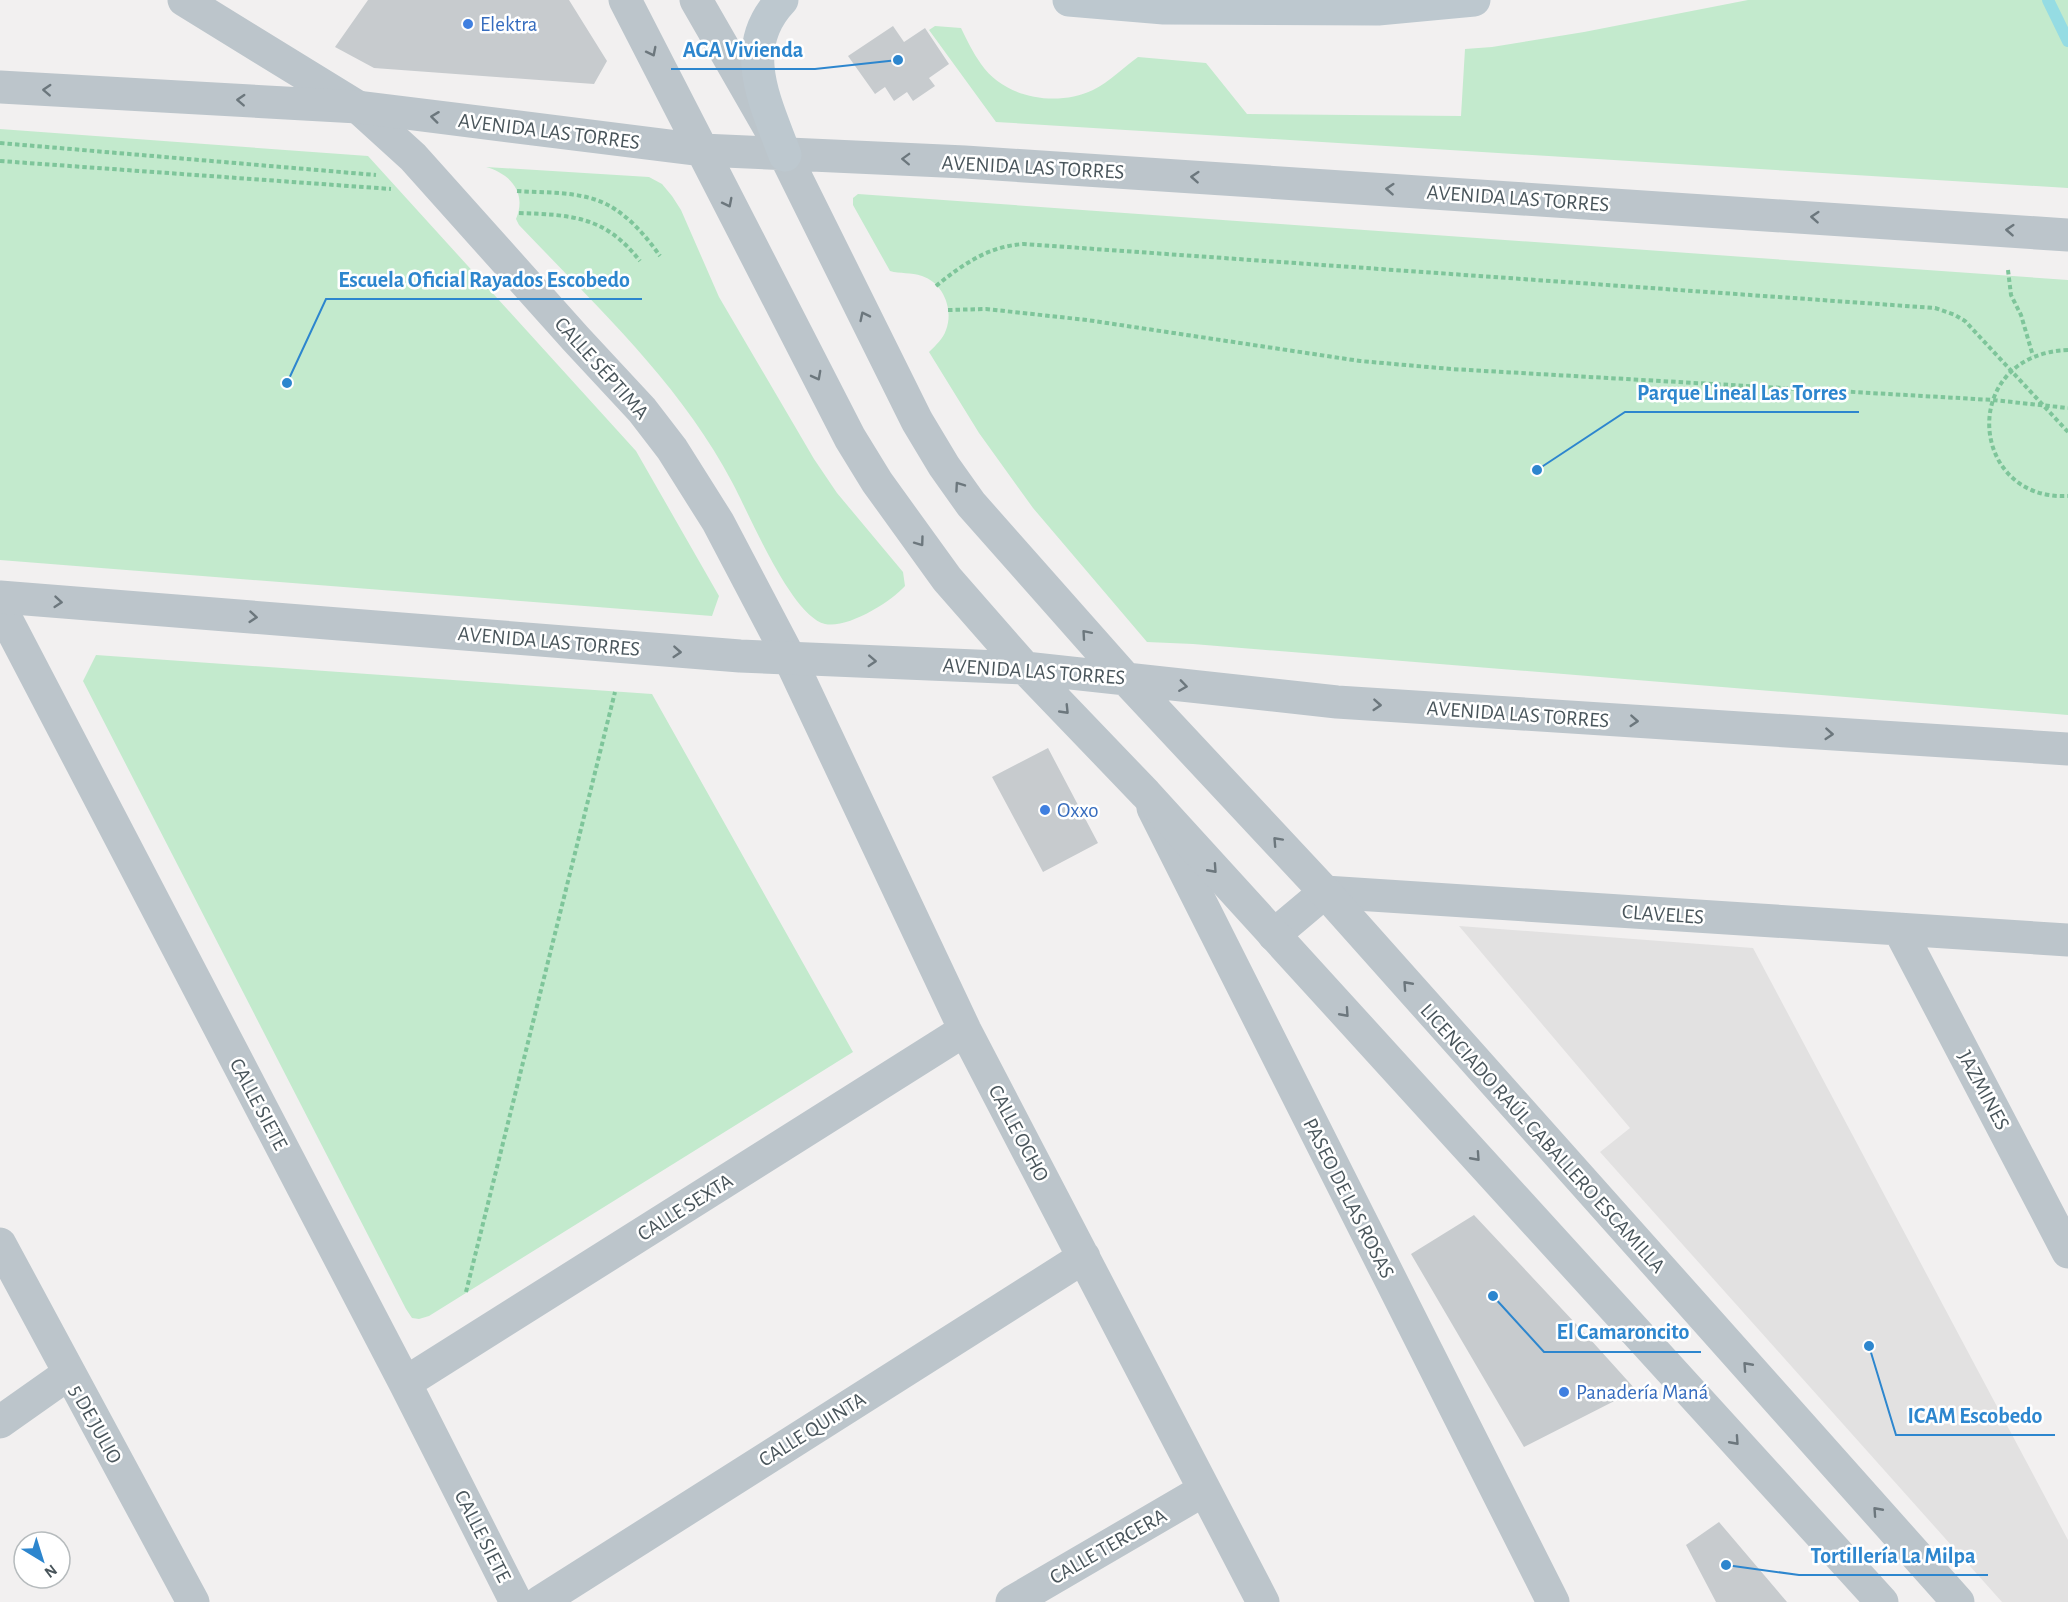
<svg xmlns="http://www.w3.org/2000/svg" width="2068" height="1602" font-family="'Alegreya Sans',sans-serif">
  <rect width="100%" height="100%" fill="#f2f0f0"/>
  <!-- education -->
  <path fill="#e2e1e1" d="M1459,926L1753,948L2068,1540V1602H2002L1600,1152L1630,1128Z"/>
  <!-- green -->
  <path fill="#c3eacd" d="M1748,0H2068V188L996,122L929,30L935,26L961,28C967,40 973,53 981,64C1005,99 1057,107 1093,90C1109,82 1124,67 1138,57L1206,63L1247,114L1461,116L1465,49L1492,47L1584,32Z
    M0,129L368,156L636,451L719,596L712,616L0,560Z
    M486,167L649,177L662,184L672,196L681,210L719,297L814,459L837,493L903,572L905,586C891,602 847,629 825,624C791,616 749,513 732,482C680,383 595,305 519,225L516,219C527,193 511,174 486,167Z
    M858,194L2068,280V715L1193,644L1147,642L1033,508L979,433L929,352C936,345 943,339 946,330C954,309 943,283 922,276C911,272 900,274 890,271L853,205V198Z
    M96,655L652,694L853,1052L429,1316L419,1319L412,1318L406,1309L83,681Z"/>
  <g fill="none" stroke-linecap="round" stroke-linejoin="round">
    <!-- stream -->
    <path stroke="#95dce3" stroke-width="12" d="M2048,0L2068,41"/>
  </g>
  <!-- building -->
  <path fill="#c7cbce" d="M368,0H569L607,61L594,84L374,68L335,47Z
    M893,26L904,42L925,28L949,64L929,78L935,86L913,101L907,92L894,101L885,87L875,94L848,56Z
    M1048,748L1098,843L1043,872L992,777Z
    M1474,1215L1590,1339L1636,1390L1524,1447L1411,1254Z
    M1719,1522L1787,1602H1716L1686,1545Z"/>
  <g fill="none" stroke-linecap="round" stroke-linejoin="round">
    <!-- path -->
    <path stroke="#7ec59a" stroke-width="4" stroke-dasharray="4.5 3" stroke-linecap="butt" d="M0,143L376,175
      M0,161L391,189
      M517,191C546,193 580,191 606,204C628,215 646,236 660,256
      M519,213C572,215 605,216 640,261
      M2008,270L2011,295L2021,315L2033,356
      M936,286C963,264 989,246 1024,244L1935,308L1955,315L1965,321L2068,432
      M948,310L986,309L1087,320L1360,361L1451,369L1993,400L2068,408
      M2068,350C1958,354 1968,501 2068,496
      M466,1292L615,692"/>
    <!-- minor -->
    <path stroke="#bcc5cb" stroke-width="33" d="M184,0L358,107L413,157L576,339L642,410L672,449L718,522L789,657L965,1030L1263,1602
      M0,607L405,1383L516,1602
      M1153,808L1553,1602
      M1899,929L2068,1252
      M1274,935L1325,892L2068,940
      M0,1244L193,1602
      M405,1383L965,1030
      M0,1422L68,1374
      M540,1602L1084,1257
      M1012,1602L1204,1490"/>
    <!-- tertiary -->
    <path stroke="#bcc5cb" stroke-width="33" d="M625,0L850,438L877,482L947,579L1025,668L1146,794L1882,1602
      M696,0L785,155L917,421L944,466L971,504L1125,678L1325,892L1958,1602
      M0,87L358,107L702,150L965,162L2068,235
      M0,597L740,656L1025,668L1337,702L2068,749"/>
    <!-- secondary -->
    <path stroke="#bdc8cf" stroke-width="33" d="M782,0C736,48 766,103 785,155
      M1069,0L1164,8L1378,9L1474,0"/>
  </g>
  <!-- one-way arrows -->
  <defs><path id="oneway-chevron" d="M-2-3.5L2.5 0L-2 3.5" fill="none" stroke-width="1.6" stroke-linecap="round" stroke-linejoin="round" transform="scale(1.5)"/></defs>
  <g stroke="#6c777d">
    <use href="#oneway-chevron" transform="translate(652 52) rotate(63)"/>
    <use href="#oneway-chevron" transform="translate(47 90) rotate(-177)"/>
    <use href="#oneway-chevron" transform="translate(241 100) rotate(-177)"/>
    <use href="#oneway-chevron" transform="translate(435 117) rotate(-173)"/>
    <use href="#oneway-chevron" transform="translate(906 159) rotate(-178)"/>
    <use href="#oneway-chevron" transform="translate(1195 177) rotate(-176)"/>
    <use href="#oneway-chevron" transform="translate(1390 189) rotate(-176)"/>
    <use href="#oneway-chevron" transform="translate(728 203) rotate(63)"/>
    <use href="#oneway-chevron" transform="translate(1815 217) rotate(-176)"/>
    <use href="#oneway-chevron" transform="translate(2010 230) rotate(-176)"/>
    <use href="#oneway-chevron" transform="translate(864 316) rotate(-116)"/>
    <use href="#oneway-chevron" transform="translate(817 376) rotate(62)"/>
    <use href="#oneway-chevron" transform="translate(959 486) rotate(-125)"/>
    <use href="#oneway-chevron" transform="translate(920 542) rotate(54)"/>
    <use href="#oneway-chevron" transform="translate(58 602) rotate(5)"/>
    <use href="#oneway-chevron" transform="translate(253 617) rotate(5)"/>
    <use href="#oneway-chevron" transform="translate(1086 634) rotate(-131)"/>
    <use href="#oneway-chevron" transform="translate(677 652) rotate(4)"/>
    <use href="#oneway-chevron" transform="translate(872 661) rotate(3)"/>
    <use href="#oneway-chevron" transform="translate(1183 686) rotate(8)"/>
    <use href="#oneway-chevron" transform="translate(1377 705) rotate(4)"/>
    <use href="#oneway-chevron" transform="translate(1065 710) rotate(46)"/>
    <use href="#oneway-chevron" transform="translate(1634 721) rotate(4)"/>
    <use href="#oneway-chevron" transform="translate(1829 734) rotate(4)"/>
    <use href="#oneway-chevron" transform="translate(1277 841) rotate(-133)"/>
    <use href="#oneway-chevron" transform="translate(1213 869) rotate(48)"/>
    <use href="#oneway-chevron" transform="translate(1407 985) rotate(-132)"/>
    <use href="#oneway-chevron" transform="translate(1345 1013) rotate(48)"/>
    <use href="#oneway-chevron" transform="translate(1476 1157) rotate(48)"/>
    <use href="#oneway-chevron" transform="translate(1747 1366) rotate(-132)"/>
    <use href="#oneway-chevron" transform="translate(1735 1441) rotate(48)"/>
    <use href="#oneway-chevron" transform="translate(1877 1511) rotate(-132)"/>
  </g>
  <!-- markers -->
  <g fill="#3f7fe0" stroke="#fff" stroke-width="2">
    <circle cx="468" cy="24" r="6"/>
    <circle cx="1045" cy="810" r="6"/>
    <circle cx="1564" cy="1392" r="6"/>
  </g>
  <g text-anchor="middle" stroke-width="5" stroke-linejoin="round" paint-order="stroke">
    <!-- shop labels -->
    <g font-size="21" fill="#366cbe" stroke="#fff" text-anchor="start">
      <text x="480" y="31">Elektra</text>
      <text x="1057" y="817">Oxxo</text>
      <text x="1576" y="1399">Panadería Maná</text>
    </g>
    <!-- street labels -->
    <g font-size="21" fill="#49555b" stroke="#fff">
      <text transform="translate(549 131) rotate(7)" y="7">AVENIDA LAS TORRES</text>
      <text transform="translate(1033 167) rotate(3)" y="7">AVENIDA LAS TORRES</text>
      <text transform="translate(1518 198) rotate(4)" y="7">AVENIDA LAS TORRES</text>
      <text transform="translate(602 368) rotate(48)" y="7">CALLE SÉPTIMA</text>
      <text transform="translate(549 641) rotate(5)" y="7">AVENIDA LAS TORRES</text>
      <text transform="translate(1034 671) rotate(4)" y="7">AVENIDA LAS TORRES</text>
      <text transform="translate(1518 714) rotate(4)" y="7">AVENIDA LAS TORRES</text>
      <text transform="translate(1663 914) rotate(4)" y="7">CLAVELES</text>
      <text transform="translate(1984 1090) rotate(62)" y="7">JAZMINES</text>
      <text transform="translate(259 1104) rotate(62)" y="7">CALLE SIETE</text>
      <text transform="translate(1019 1133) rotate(62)" y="7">CALLE OCHO</text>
      <text transform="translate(1543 1138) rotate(48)" y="7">LICENCIADO RAÚL CABALLERO ESCAMILLA</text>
      <text transform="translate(1349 1198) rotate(63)" y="7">PASEO DE LAS ROSAS</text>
      <text transform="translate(685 1207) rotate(-32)" y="7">CALLE SEXTA</text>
      <text transform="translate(96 1424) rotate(61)" y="7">5 DE JULIO</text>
      <text transform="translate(812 1429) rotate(-32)" y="7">CALLE QUINTA</text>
      <text transform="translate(483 1536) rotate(63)" y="7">CALLE SIETE</text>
      <text transform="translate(1108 1546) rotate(-30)" y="7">CALLE TERCERA</text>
    </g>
  </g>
  <!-- callouts -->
  <path fill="none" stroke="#2d86ce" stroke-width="2" d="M898 60L815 69H671M287 383L326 299H642M1537 470L1625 412H1859M1493 1296L1544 1352H1701M1869 1346L1896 1435H2055M1726 1565L1799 1575H1988"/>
  <g fill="#2d86ce" stroke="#fff" stroke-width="2">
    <circle cx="898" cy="60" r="6"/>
    <circle cx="287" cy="383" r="6"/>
    <circle cx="1537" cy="470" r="6"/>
    <circle cx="1493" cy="1296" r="6"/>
    <circle cx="1869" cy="1346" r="6"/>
    <circle cx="1726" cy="1565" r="6"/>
  </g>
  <g font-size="22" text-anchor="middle" font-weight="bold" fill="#2d86ce" stroke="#fff" stroke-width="5" stroke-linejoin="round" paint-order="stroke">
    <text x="743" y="57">AGA Vivienda</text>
    <text x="484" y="287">Escuela Oficial Rayados Escobedo</text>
    <text x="1742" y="400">Parque Lineal Las Torres</text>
    <text x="1623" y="1339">El Camaroncito</text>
    <text x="1975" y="1423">ICAM Escobedo</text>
    <text x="1893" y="1563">Tortillería La Milpa</text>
  </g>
  <!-- north arrow -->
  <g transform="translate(42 1560) rotate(142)"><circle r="28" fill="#ffffff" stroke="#b6bbbd" stroke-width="1.5"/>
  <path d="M0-4.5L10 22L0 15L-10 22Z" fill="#2d86ce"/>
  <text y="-9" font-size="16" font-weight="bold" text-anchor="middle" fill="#49555b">N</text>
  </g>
</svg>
